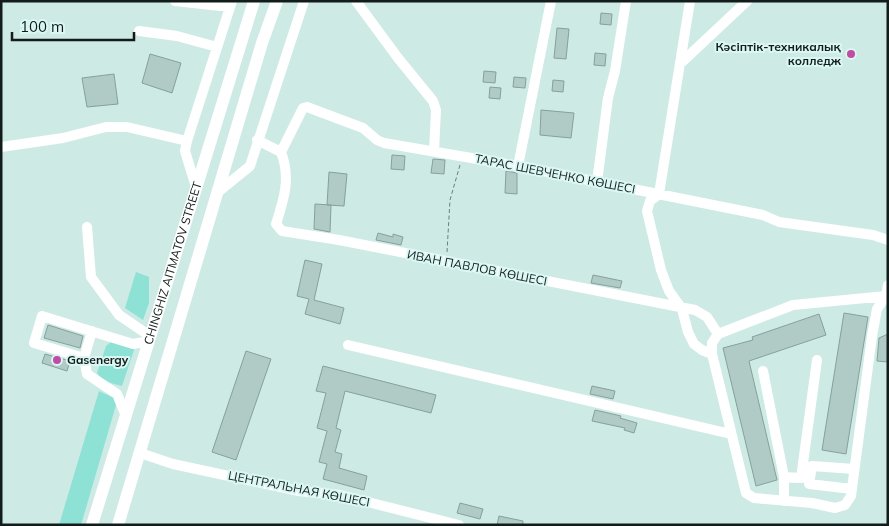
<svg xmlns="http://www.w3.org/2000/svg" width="889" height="526" font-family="Mulish,sans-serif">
  <rect width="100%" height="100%" fill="#ceeae5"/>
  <!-- green -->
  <path fill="#8ee1d5" d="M136,272L149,277V303L143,320L125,308Z
    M111,342L131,346L134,350L122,386L103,381L97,373L106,346Z
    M99,391L114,398L116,405L81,525H59Z"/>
  <!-- building -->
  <path fill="#b0cbc6" stroke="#86a09c" d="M601,13L612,14L611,25L600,24Z
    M557,28L569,29L566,59L554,58Z
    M595,53L606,54L605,66L594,65Z
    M150,54L181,63L172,93L142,83Z
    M484,71L496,72L495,83L483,82Z
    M114,74L118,104L87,107L82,78Z
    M514,77L526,78L525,88L513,87Z
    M553,80L564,81L563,92L552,91Z
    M490,87L501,88L500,99L489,98Z
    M541,110L574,113L571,138L540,135Z
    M392,155L405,156L404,170L391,169Z
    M433,159L445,160L444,174L431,173Z
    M506,171L517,173V194L505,193Z
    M329,172L347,174L344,206L327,205Z
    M315,204L331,205L330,232L314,229Z
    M378,233L393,237V234L403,237L401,245L376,240Z
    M305,260L322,264L314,300L344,308L340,324L305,314L309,299L297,296Z
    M593,275L622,281L620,288L591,283Z
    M844,313L868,317L846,454L822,450Z
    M819,314L826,335L749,361L777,480L756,486L723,348L753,340L752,337Z
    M48,325L83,336L80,348L44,338Z
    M888,334V362L877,361L879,338Z
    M246,351L271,359L236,460L212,452Z
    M45,354L70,361L67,371L42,363Z
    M323,366L436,395L431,413L345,391L336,428L341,430L335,452L342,454L339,468L367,476L364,490L323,479L327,464L319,462L327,431L317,428L326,393L316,391Z
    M592,386L615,391L613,399L590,394Z
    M595,410L621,416L620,418L637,423L634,433L624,430L625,428L592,421Z
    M460,503L483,509L480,519L457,513Z
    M499,516L523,521V525H497Z"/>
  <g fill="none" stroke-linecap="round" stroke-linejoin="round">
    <!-- path -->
    <path stroke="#6c7f7c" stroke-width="1" stroke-dasharray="4 2.5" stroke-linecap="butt" d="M447,252L450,200L460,165"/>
    <!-- minor -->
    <path stroke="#fff" stroke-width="10" d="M175,1L230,7
      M356,1L398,58L433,101L436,110L434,151
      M690,1L659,194L650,201L647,211L661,270L669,291L682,309L688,332L694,344L702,350L712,354
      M139,31L177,36L217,47
      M682,62L747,1
      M257,140L281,152L303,108L307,107L363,128L377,140L384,143L518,166L763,215L779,222L873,235L888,240
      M1,147L63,138L106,127H127L187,141
      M281,152C291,178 284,199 276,224L282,231L339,240L695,310L707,317L718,334
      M518,166L551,1
      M597,182L608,98L615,71L626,1
      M196,187L185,151L187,141L232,1
      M218,192L250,166L304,1
      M87,227L91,277L119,315L150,336L144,342L133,344L42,316L34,343L84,358L87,374L117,394L126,416
      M888,285L886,296L877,309L872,336L851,496L845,505L835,508L812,503L754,498L746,493L712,354V343L718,334L793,305L886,296L888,297
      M348,345L731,434
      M84,358L92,331
      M763,371L784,477V501
      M140,453L173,464L299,491L340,495L459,525
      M784,477L801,478L817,360
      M852,489L809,484L812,466L854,469"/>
    <!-- major -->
    <g stroke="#fff" stroke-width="12">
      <path id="s1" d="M92,525L254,1"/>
      <path d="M118,525L262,43L277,1"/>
    </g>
  </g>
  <!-- markers -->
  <g fill="#c04ca5" stroke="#dbf7f3" stroke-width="2">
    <circle cx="851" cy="54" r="5"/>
    <circle cx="57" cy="360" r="5"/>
  </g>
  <g text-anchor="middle" stroke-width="4" stroke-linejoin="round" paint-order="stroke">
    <!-- poi labels -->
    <g font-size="12" font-weight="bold" fill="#121c1a" stroke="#dbf7f3" text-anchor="end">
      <text x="841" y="51">Кәсіптік-техникалық<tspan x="841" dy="14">колледж</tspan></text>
      <text x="67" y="364" text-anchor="start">Gasenergy</text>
    </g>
    <!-- street labels -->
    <g font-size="12" fill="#121c1a" stroke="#dbf7f3">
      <text transform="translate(555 174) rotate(11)" y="4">ТАРАС ШЕВЧЕНКО КӨШЕСІ</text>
      <text dy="4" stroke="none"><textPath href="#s1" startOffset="274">CHINGHIZ AITMATOV STREET</textPath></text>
      <text transform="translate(477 268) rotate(11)" y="4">ИВАН ПАВЛОВ КӨШЕСІ</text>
      <text transform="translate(299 489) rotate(11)" y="4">ЦЕНТРАЛЬНАЯ КӨШЕСІ</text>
    </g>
  </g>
  <!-- border -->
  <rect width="889" height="526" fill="none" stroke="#121c1a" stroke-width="5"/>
  <!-- scale -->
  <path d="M12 32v8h122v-8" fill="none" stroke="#121c1a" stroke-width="2.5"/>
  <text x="20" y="32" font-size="15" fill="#121c1a" stroke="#dbf7f3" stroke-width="4" paint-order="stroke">100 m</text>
</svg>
